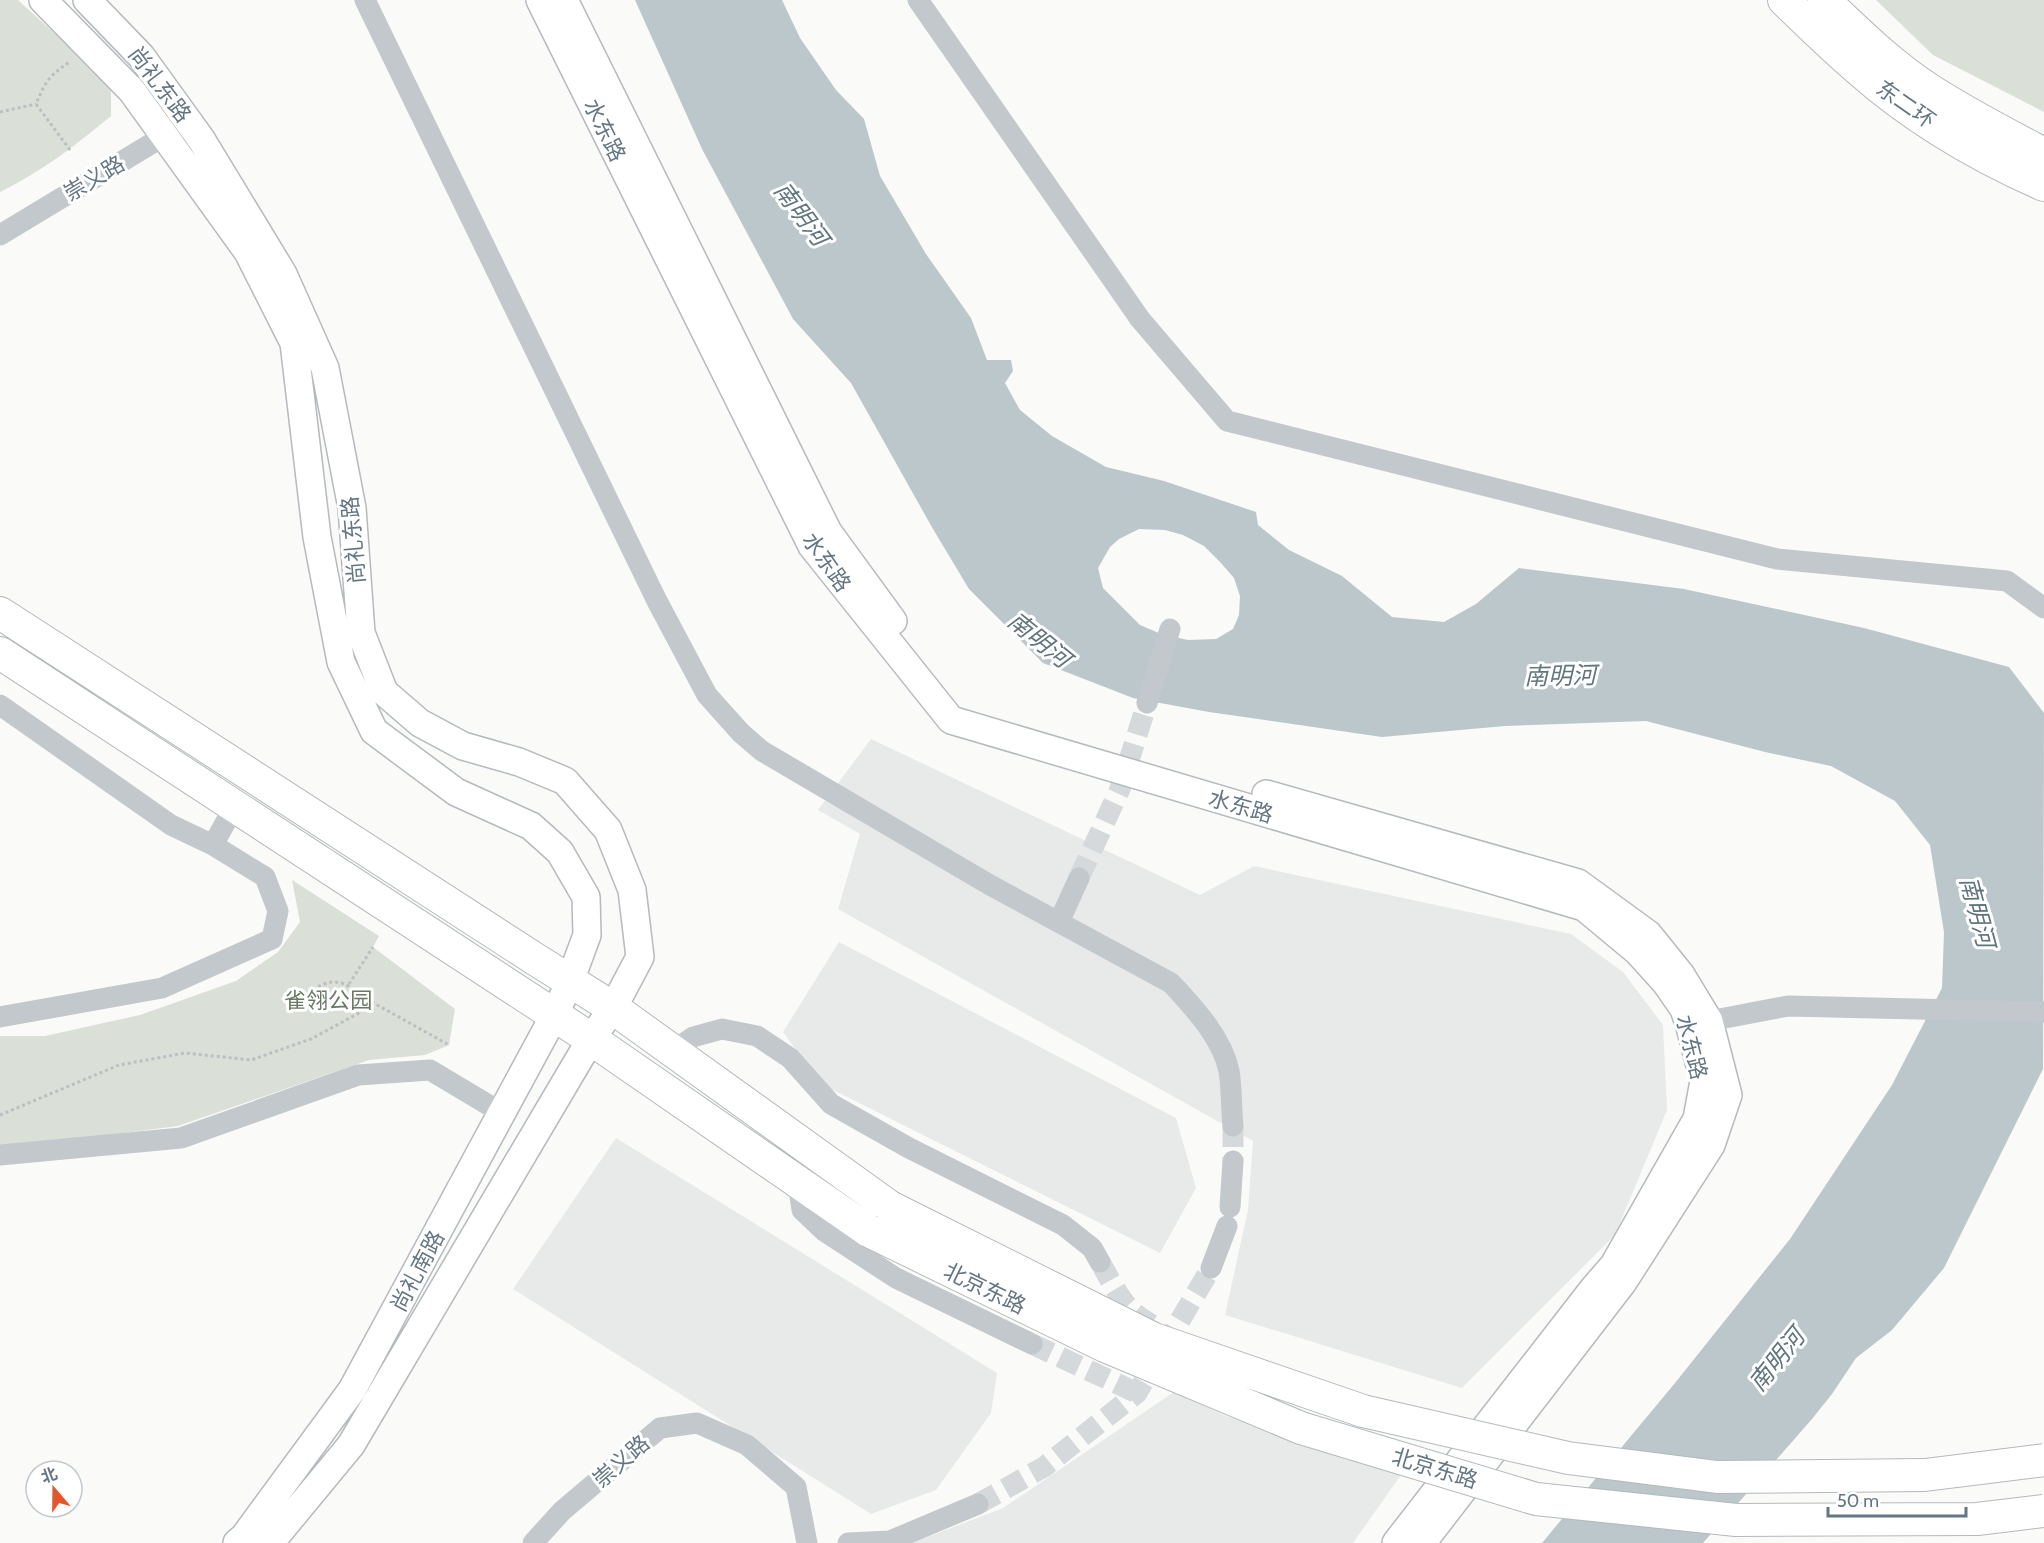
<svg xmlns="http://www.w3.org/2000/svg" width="2044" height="1543" font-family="Cabin,'Noto Sans SC',sans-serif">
  <rect width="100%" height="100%" fill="#fafaf8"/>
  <!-- built -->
  <path fill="#e8e9e9" d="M871,739L1200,895L1254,866L1571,934L1623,972L1663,1025L1667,1110L1615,1235L1462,1388L1225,1315L1248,1210L1253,1141L838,909L860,834L818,810Z
    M839,942L1176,1118L1196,1188L1160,1253L821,1084L783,1032Z
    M616,1138L997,1373L991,1413L936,1490L871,1514L513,1289Z
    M1174,1392L1226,1416L1403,1472L1353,1543H912L1003,1508Z"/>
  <!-- green -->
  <path fill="#dadfd7" d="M0,0H18L86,62L111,91V116C75,146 42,171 0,192Z
    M1876,0H2044V112L1933,55Z
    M292,880L379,936L373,947L455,1009L449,1045L425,1055L369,1060L178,1126L108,1135L0,1146V1036H45L140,1015L236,981L278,952L300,922Z"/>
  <!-- water -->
  <path fill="#bbc7cb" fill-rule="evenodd" d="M635,0H782L800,38L836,90L864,119L880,176L926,254L971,318L987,360H1011L1013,371L1005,383L1020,410L1052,436L1106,467L1164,481L1256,512L1258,525L1289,550L1342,576L1392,617L1444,622L1476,604L1519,568L1684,589L1864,628L2009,667L2044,713L2043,1069L1944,1268L1892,1330L1856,1358L1832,1394L1812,1419L1703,1543H1542L1675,1383L1790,1239L1892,1085L1942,988L1944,932L1930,845L1895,801L1831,766L1765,752L1646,721L1505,726L1382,737L1209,712L1133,698L1043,663L969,589L933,529L851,383L793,319L702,149ZM1139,529L1165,530L1183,535L1204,546L1221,563L1234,578L1240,596L1239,615L1233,629L1216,639L1188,640L1161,634L1140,625L1103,588L1098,568L1110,547L1119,539Z"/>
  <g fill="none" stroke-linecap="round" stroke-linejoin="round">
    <!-- minor-tunnel -->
    <path stroke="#d5d9db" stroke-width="21" stroke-dasharray="21 10" stroke-linecap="butt" d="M1079,878L1120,789L1147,703
      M1233,1126V1161
      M1100,1262C1117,1291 1122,1309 1154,1326
      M1032,1344L1137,1393
      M978,1504L1044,1467L1137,1393L1211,1268"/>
    <defs>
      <path id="major" d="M43,0L132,91L248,252L294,343L317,537L341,662L374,731L456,792L531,826L560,852L586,897L587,935L570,981L554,1016L352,1390L244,1537L237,1543
        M87,0L141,56L201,139L283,274L325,368L352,508L361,633L384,692L420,723L463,746L519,762L565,781L608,830L632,890L640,957L613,1008L591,1039L351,1445L270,1543
        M540,0L812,546L951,720L1584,907L1637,951L1666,983L1684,1009L1690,1027L1704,1081L1697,1119L1614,1265L1594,1288L1396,1543
        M564,0L828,532L893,621
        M1266,794L1578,883L1648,934L1681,975L1709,1021L1728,1095L1711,1145L1623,1282L1422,1543"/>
      <path id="highway" d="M1784,0C1808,23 1832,47 1858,69C1912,117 1978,156 2044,185
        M1824,0C1858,32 1891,65 1930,90C1967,114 2006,134 2044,154
        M0,613L535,959L613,1008L890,1207
        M0,653L591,1039L869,1231"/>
    </defs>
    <!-- major casing -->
    <use href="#major" stroke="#b5babe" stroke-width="30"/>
    <!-- highway casing -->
    <use href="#highway" stroke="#b4b9bd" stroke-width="34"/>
    <!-- path -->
    <path stroke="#bbbfc2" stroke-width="3" stroke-dasharray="3 3" stroke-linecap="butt" d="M0,112L36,104
      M70,150L36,104C46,80 49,76 71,61
      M349,984L373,947
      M361,996L449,1045
      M0,1115L119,1065L185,1053L251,1060L311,1039L361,1012V996C336,971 323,984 296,999"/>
    <!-- minor -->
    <path stroke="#c3c8cc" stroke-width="21" d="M365,0L657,601L707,695L741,733L762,751L990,885L1171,983C1193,1007 1222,1037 1229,1071C1232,1089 1231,1108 1233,1126
      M918,0L1140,319L1227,421L1777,559L2007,581L2044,608
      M0,235L164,136L175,124
      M1147,703L1170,629
      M0,705L171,825L213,845L265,877L278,911L272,939L162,988L0,1017
      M213,845L234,807
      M1059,922L1079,878
      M1696,1026L1709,1021L1788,1006L2044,1012
      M673,1051L693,1037L722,1029L757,1036L790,1058L831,1104L909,1148L1063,1225L1092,1248L1100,1262
      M0,1155L181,1138L358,1075L430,1070L502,1113
      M798,1182L802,1210L824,1231L896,1278L1032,1344
      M1230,1207L1233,1161
      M1211,1268L1227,1226
      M533,1543L562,1511L660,1428L697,1423L747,1445L796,1487L807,1543
      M848,1543L890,1541L978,1504"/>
    <!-- major -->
    <use href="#major" stroke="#fff" stroke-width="27"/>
    <!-- highway -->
    <use href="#highway" stroke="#fff" stroke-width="32"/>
    <defs>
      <path id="highway-bridge" d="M890,1207L1154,1339L1363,1411L1568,1458L1717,1477L1925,1475L2044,1460
        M869,1231L1105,1346L1301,1428L1536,1499L1736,1520L1977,1519L2044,1511"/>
    </defs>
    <!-- highway-bridge casing -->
    <use href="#highway-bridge" stroke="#b4b9bd" stroke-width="34" stroke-linecap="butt"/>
    <!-- highway-bridge -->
    <use href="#highway-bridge" stroke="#fff" stroke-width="32"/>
  </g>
  <g text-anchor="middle" stroke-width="6" stroke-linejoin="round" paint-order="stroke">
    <!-- street labels -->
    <g font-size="22" fill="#657683" stroke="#fff">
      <text transform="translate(160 84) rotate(53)" y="8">尚礼东路</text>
      <text transform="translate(1906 104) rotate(35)" y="8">东二环</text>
      <text transform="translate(605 130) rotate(64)" y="8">水东路</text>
      <text transform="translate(94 178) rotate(-31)" y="8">崇义路</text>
      <text transform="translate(353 540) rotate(-95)" y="8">尚礼东路</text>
      <text transform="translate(827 562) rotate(55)" y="8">水东路</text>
      <text transform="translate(1241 806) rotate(16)" y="8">水东路</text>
      <text transform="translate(1692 1047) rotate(76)" y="8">水东路</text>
      <text transform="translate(417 1271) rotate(-62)" y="8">尚礼南路</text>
      <text transform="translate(985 1288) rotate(26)" y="8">北京东路</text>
      <text transform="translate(621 1461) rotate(-41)" y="8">崇义路</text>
      <text transform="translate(1435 1468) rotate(17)" y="8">北京东路</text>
    </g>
    <!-- park labels -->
    <g font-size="22" fill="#687a64" stroke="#fff">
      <text x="328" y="1008">雀翎公园</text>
    </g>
    <!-- water labels -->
    <g font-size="24" font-style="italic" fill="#60757c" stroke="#fff">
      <text transform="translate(801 214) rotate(53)" y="8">南明河</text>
      <text transform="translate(1039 640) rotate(39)" y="8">南明河</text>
      <text transform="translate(1560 676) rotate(-1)" y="8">南明河</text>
      <text transform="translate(1977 912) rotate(75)" y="8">南明河</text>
      <text transform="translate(1777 1360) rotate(-51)" y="8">南明河</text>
    </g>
  </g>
  <!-- north arrow -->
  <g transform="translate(54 1489) rotate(340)"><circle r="28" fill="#ffffff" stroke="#c1c8cd" stroke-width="1.5"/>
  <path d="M0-4.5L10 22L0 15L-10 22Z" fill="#e4572e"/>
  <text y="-9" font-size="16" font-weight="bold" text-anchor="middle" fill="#657683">北</text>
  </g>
  <!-- scale -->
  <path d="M1828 1507v9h138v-9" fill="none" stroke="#657683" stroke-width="3"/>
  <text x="1837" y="1507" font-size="18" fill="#657683" stroke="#ffffff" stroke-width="4.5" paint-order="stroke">50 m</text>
</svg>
